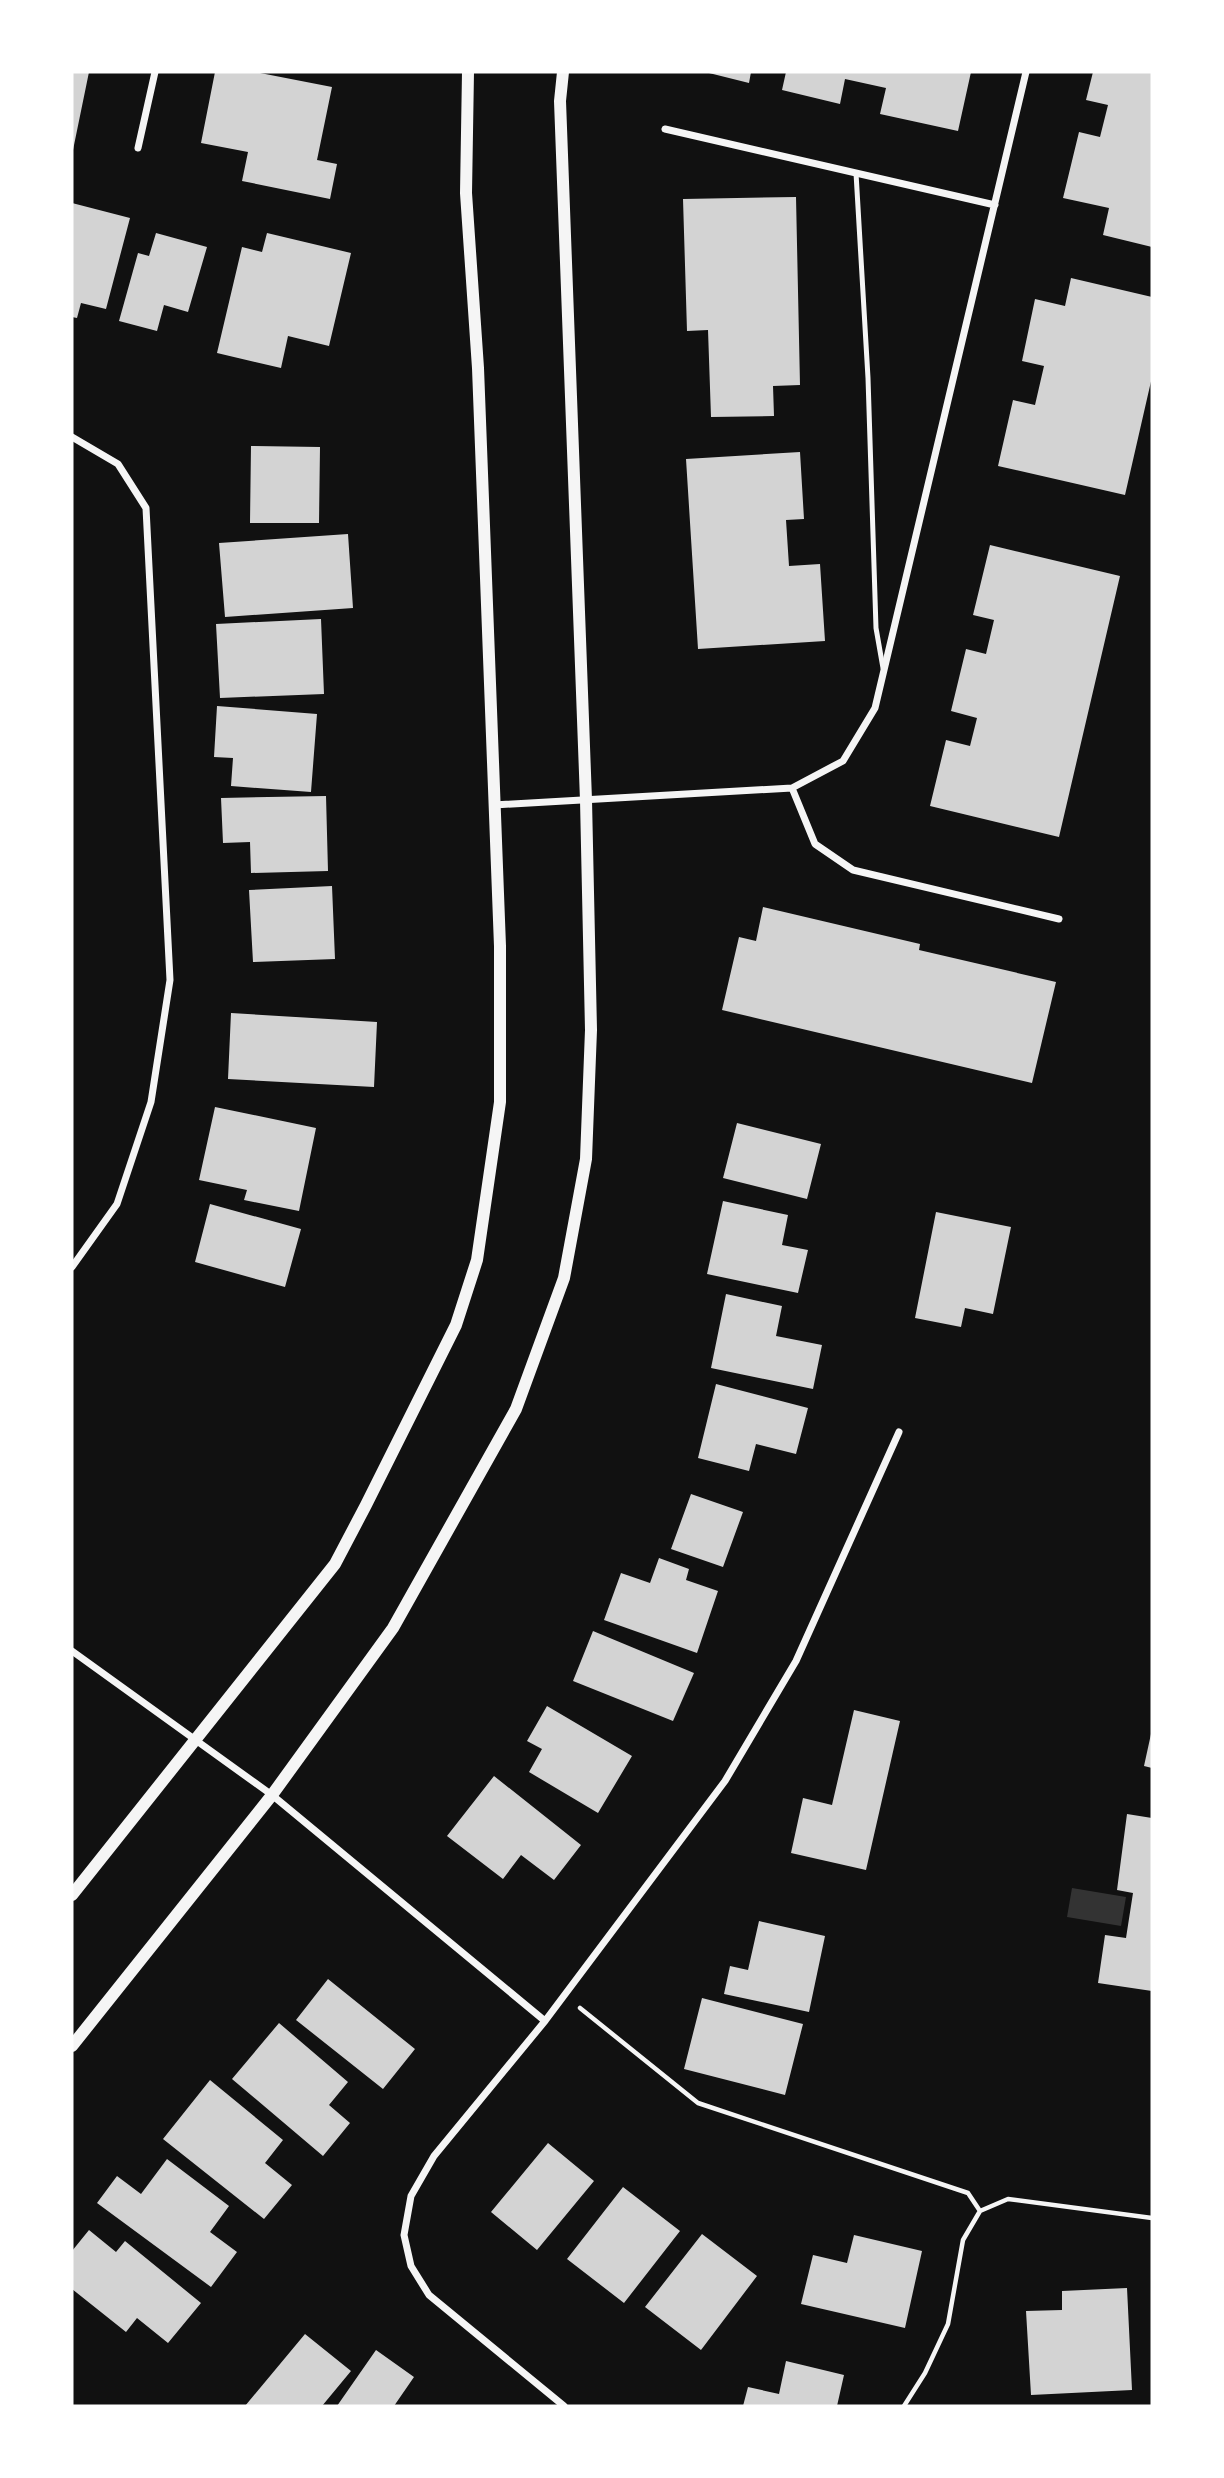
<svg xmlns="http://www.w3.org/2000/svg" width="1224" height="2478" font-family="'Noto Serif',serif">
  <rect width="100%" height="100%" fill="#111"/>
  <!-- water -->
  <path fill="#333" d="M1072,1888L1126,1897L1121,1926L1067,1917Z"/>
  <!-- building -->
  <path fill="#d3d3d3" d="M72,72H89L73,150H72Z
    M215,72H255L332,87L317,160L337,164L330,199L242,181L248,152L201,143Z
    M705,72H751L749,83Z
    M786,72H971L958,131L880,114L886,88L845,79L840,104L782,90Z
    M1093,72H1152V247L1103,235L1109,208L1063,198L1079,132L1100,137L1108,105L1086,100Z
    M796,197L800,385L773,386L774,416L711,417L708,330L687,331L683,199Z
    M72,203L130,218L106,309L81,303L77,318L72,317Z
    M156,233L207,247L188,312L164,305L157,331L119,321L138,253L149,256Z
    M267,233L351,253L329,346L288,336L281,368L217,353L242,247L262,252Z
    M1071,278L1152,297V377L1125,495L998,466L1013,400L1035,405L1044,366L1022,361L1035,299L1065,306Z
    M251,446L320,447L319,523H250Z
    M800,452L804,519L786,520L789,566L820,564L825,641L698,649L686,459Z
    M348,534L353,608L225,617L219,543Z
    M990,545L1120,576L1059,837L930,806L946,740L970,746L977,718L951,711L966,649L986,654L994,620L973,615Z
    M321,619L324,694L220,698L216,624Z
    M217,706L317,714L311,792L231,786L233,758L214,757Z
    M326,796L328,871L251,873L250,842L223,843L221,798Z
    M332,886L335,959L253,962L249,890Z
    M763,907L920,944L919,950L1056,982L1032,1083L722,1010L739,937L756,941Z
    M231,1013L377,1022L374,1087L228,1079Z
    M215,1107L316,1128L299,1211L244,1200L247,1190L199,1180Z
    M737,1123L821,1144L807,1199L723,1178Z
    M723,1201L788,1215L782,1245L808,1250L798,1293L707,1274Z
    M210,1204L301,1229L285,1287L195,1262Z
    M936,1212L1011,1227L993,1314L965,1308L961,1327L915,1318Z
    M726,1294L782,1306L776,1336L822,1345L813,1389L711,1368Z
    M716,1384L808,1408L796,1454L756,1444L749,1471L698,1458Z
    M691,1494L743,1512L723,1567L671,1549Z
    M659,1558L689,1569L686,1580L718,1591L697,1653L604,1620L621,1573L650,1583Z
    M593,1631L694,1673L673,1721L573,1681Z
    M547,1706L632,1756L598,1813L529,1772L542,1749L527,1741Z
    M854,1710L900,1721L866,1870L791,1853L803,1798L832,1805Z
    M1151,1734H1152V1768L1144,1766Z
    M494,1776L581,1845L554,1880L521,1855L503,1879L447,1836Z
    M1127,1814L1152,1818V1991L1098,1983L1105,1935L1126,1938L1133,1893L1117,1890Z
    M759,1921L825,1936L809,2012L724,1994L730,1966L748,1970Z
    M328,1979L415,2049L383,2089L296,2020Z
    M702,1998L803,2024L785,2095L684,2069Z
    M279,2023L348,2082L329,2105L350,2123L323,2156L232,2079Z
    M210,2080L283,2140L265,2163L292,2185L264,2219L163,2139Z
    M548,2143L594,2181L537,2250L491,2212Z
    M167,2159L229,2206L210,2232L237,2252L211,2287L97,2203L117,2176L141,2194Z
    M623,2187L680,2231L624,2303L567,2259Z
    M89,2230L116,2252L125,2241L201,2303L168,2343L137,2318L126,2332L72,2289V2251Z
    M702,2234L757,2276L701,2350L645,2307Z
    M854,2235L922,2251L905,2328L801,2304L813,2255L847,2263Z
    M1127,2288L1132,2390L1031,2395L1026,2311L1062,2310V2291Z
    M305,2334L351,2371L322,2406H245Z
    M376,2350L414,2377L394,2406H337Z
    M786,2361L844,2375L837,2406H743L748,2387L779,2394Z"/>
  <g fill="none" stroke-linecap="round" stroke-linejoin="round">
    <!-- path -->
    <path stroke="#f5f5f5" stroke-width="4.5" d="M580,2008L698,2103L968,2193L980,2211
      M904,2406L925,2373L948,2324L963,2240L980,2211L1008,2199L1152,2218"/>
    <!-- service -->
    <path stroke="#f5f5f5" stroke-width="5" d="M856,173L868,378L876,628L883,668"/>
    <!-- minor -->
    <path stroke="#f5f5f5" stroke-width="7" d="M665,129L995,205
      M138,148L155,72
      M72,437L118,464L146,508L170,980L151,1102L117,1204L72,1267
      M792,788L815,844L853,870L1059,919
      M494,805L792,788L843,761L875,708L1026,72
      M72,1651L272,1795L545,2021
      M564,2406L429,2295L411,2266L404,2235L411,2196L434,2156L545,2021L725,1781L796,1661L899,1432"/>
    <!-- tertiary -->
    <path stroke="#f5f5f5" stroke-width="12" d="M72,1895L335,1564L366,1505L456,1325L477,1260L500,1102V946L478,368L466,193L468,72
      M72,2046L272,1795L393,1628L516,1409L564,1278L586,1159L591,1030L586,800L560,101L563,72"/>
  </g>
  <!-- border -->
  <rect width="1224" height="2478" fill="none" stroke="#ffffff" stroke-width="147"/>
</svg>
